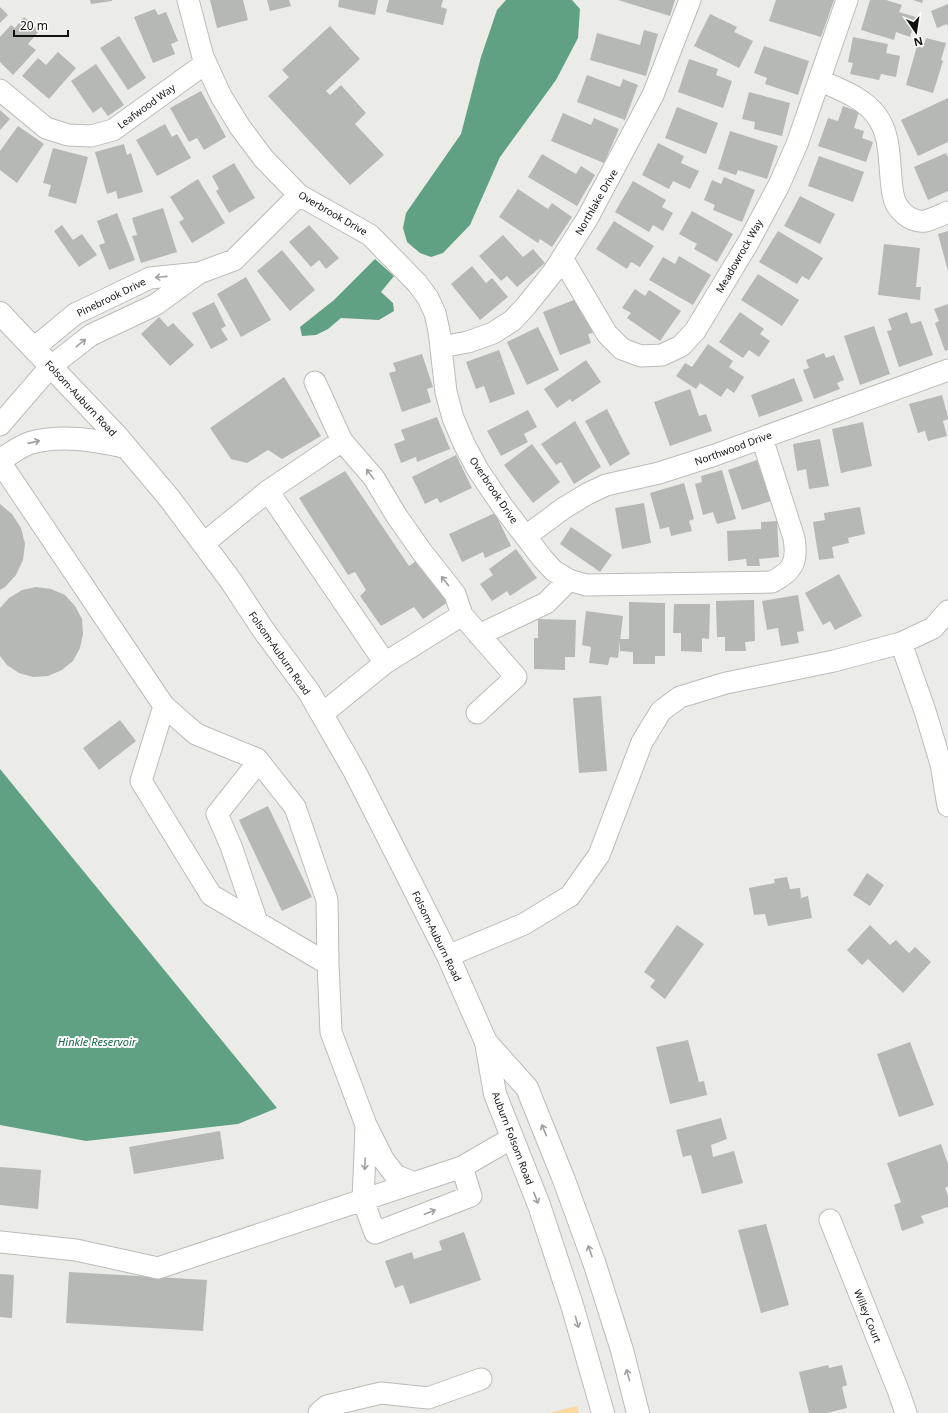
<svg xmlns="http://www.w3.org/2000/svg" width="948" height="1413" font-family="'Noto Sans',sans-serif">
  <rect width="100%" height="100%" fill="#ebece8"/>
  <!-- green -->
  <path fill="#fcd7a2" d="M577,1406L579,1413H549Z"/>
  <!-- water -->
  <path fill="#60a183" d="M506,0H572L580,9L578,38L556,80L500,157L470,225L443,253L431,257L420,253L407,242L403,228L406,213L461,134L481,57L497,10Z
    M375,259L394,276L381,292L393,303L394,311L379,320L341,318L328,329L316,335L302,336L300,327L334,300Z
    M0,769L277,1108L238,1124L86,1141L0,1125Z"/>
  <!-- building -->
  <path fill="#b5b8b5" d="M90,0H112V1L91,4Z
    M210,0H243L248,20L217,28Z
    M267,0H289L291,6L270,11Z
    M339,0H378L375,15L338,7Z
    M389,0H443L441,7L447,9L443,25L386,12Z
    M618,0H675L670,16Z
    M776,0H834L821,37L769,21Z
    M870,0H886L902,5L899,12L916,17L910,37L896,32L894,40L861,30Z
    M913,0H923L922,3Z
    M948,4V27L947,24L937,28L931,11Z
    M0,7L8,15L0,23Z
    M155,9L158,15L166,12L178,41L171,44L175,54L153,63L134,17Z
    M710,14L737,27L734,32L753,41L739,68L694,46Z
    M24,17L39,31L28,44L36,50L13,75L0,62V37L11,25L15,28Z
    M330,26L360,59L326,91L330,95L341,85L366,113L355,124L384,155L350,185L268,96L289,77L282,70Z
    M644,30L658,34L646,76L590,60L597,33L640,45Z
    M119,36L146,78L128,90L100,48Z
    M853,37L888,44L886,53L900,56L896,77L881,74L879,80L850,74L853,63L848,62Z
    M926,38L946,43L941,60L943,61L933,93L906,85L917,46L923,48Z
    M764,46L809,61L798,95L765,84L767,78L754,73Z
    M58,52L76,68L49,99L22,76L38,58L46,65Z
    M689,59L718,69L716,75L732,81L723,108L678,92Z
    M96,64L124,105L108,116L101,107L93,113L71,81Z
    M587,75L620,87L623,79L638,85L625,120L577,102Z
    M201,91L226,137L204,150L197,138L189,142L170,108Z
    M749,92L790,103L782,136L754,129L755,122L742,119Z
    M948,98V142L918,156L901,120Z
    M843,106L859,112L854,128L864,131L862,138L873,142L866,162L818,146L828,118L838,121Z
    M677,107L718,123L706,154L665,138Z
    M0,110L10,119L0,130Z
    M563,113L591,125L594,118L619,129L604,163L551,141Z
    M165,124L172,137L177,134L191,158L157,176L136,140Z
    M18,126L44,144L17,183L0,170V151Z
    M730,131L778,146L767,179L738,170L736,175L718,169Z
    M658,143L684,156L681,163L699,171L690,189L673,181L669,189L642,175Z
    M124,144L127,155L131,153L143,192L118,199L116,191L107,194L95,152Z
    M53,148L88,157L76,204L48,196L51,185L43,183Z
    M946,153L948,157V191L928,200L914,167Z
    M542,154L576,174L581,166L595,175L577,206L528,177Z
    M819,156L864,172L853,202L808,186Z
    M234,163L255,198L229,213L216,191L219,189L212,176Z
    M724,177L755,190L742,222L713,210L715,205L704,200L712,180L721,184Z
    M198,179L225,223L192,243L179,222L184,219L170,197Z
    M633,181L666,200L662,207L673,213L663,231L653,225L649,232L615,212Z
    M518,189L548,209L552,203L572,217L552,247L540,239L538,243L499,217Z
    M800,196L835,214L820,244L784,226Z
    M163,208L177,252L141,263L132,236L137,235L132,218Z
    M692,211L733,234L717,262L694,249L697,244L679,234Z
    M117,213L135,260L109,270L99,245L105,243L97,221Z
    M614,221L654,246L640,267L631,262L627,269L596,249Z
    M62,225L73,240L82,234L97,255L79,267L54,231Z
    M309,225L339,258L326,269L319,260L311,267L289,242Z
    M778,231L823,258L809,280L802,276L797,284L759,262Z
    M948,231V271L938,234Z
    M503,235L523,257L533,249L545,263L517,287L507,276L501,281L479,256Z
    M884,244L920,248L916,287H921L920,300L878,295Z
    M282,250L315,290L290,311L257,271Z
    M679,256L711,275L693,305L649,280L663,257L675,264Z
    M472,266L486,283L492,278L508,297L480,320L451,284Z
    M758,274L799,300L782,326L741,300Z
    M246,277L271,320L241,337L217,294Z
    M635,289L645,296L649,290L681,311L660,341L627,318L631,313L622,308Z
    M579,298L593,333L588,334L591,343L560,355L543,312Z
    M214,302L226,326L221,329L228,340L211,349L192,313Z
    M948,304V350L945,351L935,323L939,321L934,309Z
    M740,312L764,329L760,334L770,341L759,357L749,350L743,358L719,342Z
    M907,312L911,324L921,321L933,355L899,367L887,331L892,330L888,319Z
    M159,317L168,327L173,323L194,345L170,366L141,334Z
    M874,326L890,374L860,385L844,336Z
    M538,327L559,370L527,385L507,342Z
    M708,344L733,361L729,367L744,377L734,393L727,388L721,397L700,383L696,389L676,376L685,363L692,367Z
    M499,350L515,394L490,403L484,386L476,389L466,362Z
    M824,353L826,358L834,355L844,380L837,383L840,389L814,399L803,370L809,368L806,360Z
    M422,354L433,387L427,389L431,402L402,412L389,373L396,371L393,363Z
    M586,360L601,382L572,402L570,399L557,408L544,389Z
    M284,377L321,436L282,459L268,450L247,463L231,459L210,428Z
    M794,378L803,401L759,417L751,395Z
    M690,389L699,416L706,414L712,431L670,446L654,402Z
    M942,395L948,417V419L943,421L947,436L928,441L925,431L918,433L909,404Z
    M607,409L630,454L610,466L585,421Z
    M528,410L537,427L524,434L528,442L501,456L487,431Z
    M437,417L450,449L417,462L416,457L401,463L394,444L405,440L401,430Z
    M575,421L601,467L574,484L561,462L556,465L541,444Z
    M863,422L872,466L841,473L832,429Z
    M820,439L829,486L809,489L806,469L797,471L793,444Z
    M532,444L560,482L533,503L504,465Z
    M456,455L472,488L440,503L437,498L425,504L412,477Z
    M757,460L771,501L742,510L728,470Z
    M722,470L736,519L717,524L713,512L703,515L695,484L702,482L701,476Z
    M345,471L409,566L419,559L448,602L423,619L414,607L381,626L360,596L366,590L355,572L348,575L299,498Z
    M684,483L694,519L689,521L692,531L671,536L669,527L660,529L650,493Z
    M644,503L651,543L622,549L615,508Z
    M0,504L12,514L21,528L25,544L23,560L16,575L5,587L0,590Z
    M860,507L865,534L848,538L849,543L832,547L834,558L819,560L813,522L825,520L824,513Z
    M495,513L511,546L485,558L483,552L462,562L449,534Z
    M777,521L779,557L759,559L760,566H747L746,559L728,561L727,531L761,529V522Z
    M571,527L612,555L600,572L560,544Z
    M516,549L537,578L510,596L507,591L492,601L480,584L493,575L489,569Z
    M839,574L862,616L835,630L830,621L823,625L805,593Z
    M36,587L51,589L65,595L75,606L82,619L83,634L80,648L73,661L62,670L48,676L33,677L19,673L7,665L0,656V608L9,598L22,590Z
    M798,595L804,631L797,632L799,643L781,646L778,628L767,630L762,601Z
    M754,600L755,641L745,642L746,651H725V637H717L716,601Z
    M629,602L665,603V656H655V664H633V652L620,651V639H629Z
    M674,604H710L709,639L702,638V652L681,651V633H673Z
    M586,611L623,616L618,658L610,657L608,665L589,663L591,647L582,645Z
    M538,619L576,620L575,657H565V670L534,669V638H538Z
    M601,696L607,771L579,773L573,698Z
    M120,720L136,741L99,770L83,748Z
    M268,806L312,897L282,911L239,820Z
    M867,873L884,885L870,906L853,895Z
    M787,877L790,889L800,888L801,898L808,896L812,918L768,926L765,914L754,915L749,888L775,883L774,879Z
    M677,925L704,944L665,999L650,987L655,980L644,972Z
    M870,925L890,945L896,940L909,953L915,947L931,962L903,993L868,959L862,965L847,950Z
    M688,1040L699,1082L704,1081L707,1095L670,1104L656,1047Z
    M910,1042L934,1105L899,1117L877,1054Z
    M721,1118L727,1139L711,1145L713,1157L734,1151L743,1183L702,1194L691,1155L683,1157L676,1130Z
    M220,1131L224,1159L134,1174L129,1147Z
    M941,1144L948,1164V1186L945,1188L948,1196V1207L921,1216L924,1223L902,1231L894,1205L901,1202L887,1163Z
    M0,1167L41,1170L38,1209L0,1205Z
    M766,1224L789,1305L761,1313L738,1230Z
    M464,1232L481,1280L410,1304L403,1285L395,1288L385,1261L412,1252L414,1259L442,1250L439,1241Z
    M69,1272L207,1280L203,1331L66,1323Z
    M0,1274L14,1275L12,1318L0,1317Z
    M828,1365L829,1368L842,1365L847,1385L842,1387L847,1408L827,1413H809L799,1372Z"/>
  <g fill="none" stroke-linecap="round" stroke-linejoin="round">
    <defs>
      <path id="minor" d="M188,0L203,57L221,96L240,127L264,159L299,195L370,235L417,283L428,298L435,313L439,331L446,392L453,418L464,444L478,470L503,507L542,558L554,571L569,580L586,585L772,582C793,571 798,562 794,538L762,438
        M819,80C838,89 863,97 876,115C893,137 888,168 893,194C895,209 910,223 925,221C933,219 941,215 948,212
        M0,90L46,128L68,135L91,136L113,130L206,63
        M562,258L607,334L622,349L641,356L662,355L681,346L695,331L748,243L779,185L797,144L847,0
        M441,347L468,342L493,333L512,321L526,306L554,271L587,219L653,95L690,0
        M34,348L75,314L150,278L199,273L234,260L299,195
        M0,425L50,367L91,335L155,305L199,273
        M342,441L374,478L396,515L422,552L455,594L462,615L516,677L477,713
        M0,462L164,706L196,734L257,759L295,807L327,900L328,964L331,1032L366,1125L383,1159L395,1175L414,1183
        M268,491L342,441L315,382
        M526,536L564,508L587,494L606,485L659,473L715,455L948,370
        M203,544L268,491L385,663
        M479,635L546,603L569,580
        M901,643L925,711L941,764L948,806
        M164,706L141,781L211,895L328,964
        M322,714L385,663L462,615
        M257,922L231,846L217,814L259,761
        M448,956L524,924L570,896L599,855L642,742L661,711L680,697L726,683L834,661L901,643L933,628L948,611
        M366,1128L363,1200L375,1233L471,1196L462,1167
        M830,1220L898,1390L906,1413
        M0,1242L76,1250L158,1268L462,1167L512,1138
        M319,1413L327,1406L381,1393L428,1398L481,1379"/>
      <path id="major" d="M0,313L117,436L170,499L231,581L262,628L309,692L355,772L448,956L486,1042L495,1094L539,1205L572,1305L603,1413
        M0,460C9,455 20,446 30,443C61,434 95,440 126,447
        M486,1042L527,1088L564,1180L595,1265L622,1350L638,1413"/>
    </defs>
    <!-- minor casing -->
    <use href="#minor" stroke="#bbbcb9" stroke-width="23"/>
    <!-- major casing -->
    <use href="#major" stroke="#bbbcb9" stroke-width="24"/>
    <!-- minor -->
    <use href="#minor" stroke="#fff" stroke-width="21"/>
    <!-- major -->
    <use href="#major" stroke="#fff" stroke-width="22"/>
  </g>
  <!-- one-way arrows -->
  <defs><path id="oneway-shaft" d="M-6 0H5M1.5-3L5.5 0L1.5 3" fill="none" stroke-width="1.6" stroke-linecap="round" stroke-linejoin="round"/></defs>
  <g stroke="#a0a09f">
    <use href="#oneway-shaft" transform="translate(161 277) rotate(174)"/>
    <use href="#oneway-shaft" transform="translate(81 343) rotate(-38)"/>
    <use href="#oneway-shaft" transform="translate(34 442) rotate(-13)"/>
    <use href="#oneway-shaft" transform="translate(370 474) rotate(-127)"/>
    <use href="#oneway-shaft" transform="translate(445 581) rotate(-128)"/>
    <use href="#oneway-shaft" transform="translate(544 1130) rotate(-112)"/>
    <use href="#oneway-shaft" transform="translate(365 1164) rotate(92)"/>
    <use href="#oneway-shaft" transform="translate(536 1198) rotate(69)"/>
    <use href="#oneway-shaft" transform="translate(430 1212) rotate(-21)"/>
    <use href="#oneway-shaft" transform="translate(590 1251) rotate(-110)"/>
    <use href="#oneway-shaft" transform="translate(577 1322) rotate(74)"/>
    <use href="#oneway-shaft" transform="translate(628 1375) rotate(-105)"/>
  </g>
  <g text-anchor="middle" stroke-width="4" stroke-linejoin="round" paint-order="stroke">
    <!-- street labels -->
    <g font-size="10" fill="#111110" stroke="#fff">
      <text transform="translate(146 106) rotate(-36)" y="4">Leafwood Way</text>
      <text transform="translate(596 202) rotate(-60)" y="4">Northlake Drive</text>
      <text transform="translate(333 213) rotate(30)" y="4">Overbrook Drive</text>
      <text transform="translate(739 256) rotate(-60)" y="4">Meadowrock Way</text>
      <text transform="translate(111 297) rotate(-26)" y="4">Pinebrook Drive</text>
      <text transform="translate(81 398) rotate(47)" y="4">Folsom-Auburn Road</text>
      <text transform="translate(733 448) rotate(-20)" y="4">Northwood Drive</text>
      <text transform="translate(494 490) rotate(56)" y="4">Overbrook Drive</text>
      <text transform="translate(280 653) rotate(55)" y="4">Folsom-Auburn Road</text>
      <text transform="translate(437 936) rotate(64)" y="4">Folsom-Auburn Road</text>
      <text transform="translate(513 1138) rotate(69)" y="4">Auburn Folsom Road</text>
      <text transform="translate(868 1316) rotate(68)" y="4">Willey Court</text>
    </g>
    <!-- water labels -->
    <g font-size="11" font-style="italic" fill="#176749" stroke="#fff">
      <text x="97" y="1046">Hinkle Reservoir</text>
    </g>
  </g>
  <!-- north arrow -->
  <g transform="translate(916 32) rotate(167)" stroke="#ffffff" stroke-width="3" paint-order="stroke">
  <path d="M0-3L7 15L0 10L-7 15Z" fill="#111110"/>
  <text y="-6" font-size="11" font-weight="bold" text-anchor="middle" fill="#111110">N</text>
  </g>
  <!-- scale -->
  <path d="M14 30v6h54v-6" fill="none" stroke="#111110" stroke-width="2"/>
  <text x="20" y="30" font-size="12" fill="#111110" stroke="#ffffff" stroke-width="3" paint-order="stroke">20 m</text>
</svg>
